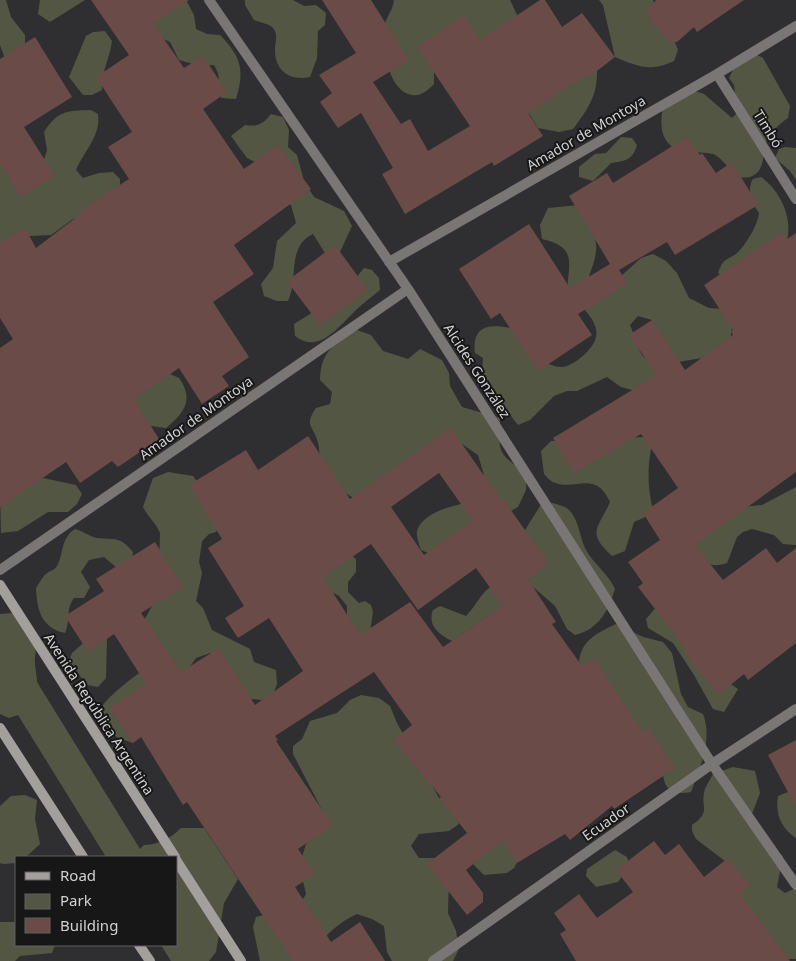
<svg xmlns="http://www.w3.org/2000/svg" width="796" height="961" font-family="'Noto Sans',sans-serif">
  <rect width="100%" height="100%" fill="#2f2f32"/>
  <!-- green -->
  <path fill="#545644" d="M0,0H6L11,17L25,35V47L15,57L4,56L0,45Z
    M40,0H85L50,22L38,14Z
    M186,0L194,15L196,29L207,34L220,35C241,57 245,69 236,99L221,98L218,73L214,65L200,66L179,60L170,42L157,36L143,18Z
    M245,0H293L304,6L316,5L326,13L325,25L318,31L317,58L310,77C291,81 275,72 275,50C275,42 279,34 272,27C269,24 259,22 254,20L245,5Z
    M394,0H510L519,19L597,66C598,95 590,106 573,129L559,132L538,128L530,115L509,94L434,70V84C426,92 419,98 408,94C387,87 380,40 386,21C389,13 393,9 394,0Z
    M599,0H653C657,18 672,31 678,50L674,61C650,72 639,67 615,57L603,5Z
    M105,31L112,41C110,58 101,72 102,90L92,95H83L69,77L86,36L93,32Z
    M750,51L763,58L790,106L788,118C779,124 772,131 767,140C762,151 766,168 754,175C734,186 727,159 713,154C702,151 689,154 678,150C657,141 660,117 665,100L689,89L704,94L732,118L737,113L734,85L729,78L734,68Z
    M91,110L98,114C101,136 85,150 76,170L83,178L99,173L113,172L120,179V185L101,215L73,219L51,235L30,236L0,259V142L40,172L47,150L44,132C58,110 67,111 91,110Z
    M271,114L283,117L289,130L288,147L297,155L304,181L314,197L344,211L352,226L340,252L325,253L313,234C286,247 299,278 288,301H277L264,296L261,284L273,268L277,241L296,223L291,205L279,197L255,162L247,158L231,136L245,125C258,127 263,124 271,114Z
    M621,137L632,138L637,145C633,160 625,161 611,163L593,181L579,177V167L595,154L606,153Z
    M785,147L796,148V180L790,171L775,158L779,149Z
    M761,177C781,191 794,220 786,244L726,278L718,273C724,255 730,261 739,251C747,243 758,224 759,213C752,203 746,191 753,179Z
    M579,205C595,237 603,240 589,276L595,285L609,287L641,258L653,254L666,261L677,273L689,298L709,308L724,309L733,320L730,342L702,358L678,362L653,329L652,320L638,316L630,325C635,335 637,354 648,360C652,363 657,364 662,368L664,441L651,449C647,471 648,489 653,511L650,515L634,522L625,551L612,556C586,532 598,529 610,502C595,469 575,492 553,482C550,481 546,476 544,474L541,451L551,441L645,437L632,390L621,387L607,377L577,391H567L554,396L530,420L518,425C505,410 507,401 485,394L481,387L483,358L475,353C472,327 487,323 510,328C523,341 536,360 554,366C564,369 571,365 579,359C614,332 589,315 567,291C569,262 577,247 542,239L540,225L548,208Z
    M364,268L372,270L379,278L380,290C372,297 363,303 356,310C339,326 319,355 295,336L294,324C320,308 345,293 364,268Z
    M357,330L371,335L383,351L408,359L420,349L442,360L449,373L450,386L462,407L500,418C499,453 496,453 527,473L526,490L518,507L433,555L421,550C419,544 416,536 417,531C422,512 455,505 471,502L484,475L478,455L462,444L361,502C346,493 326,485 321,466C319,459 320,450 318,443C314,425 303,427 316,408L330,404L332,392L320,380C321,350 334,345 357,330Z
    M86,337L179,378C195,400 183,414 166,428L136,424Z
    M168,472L193,476L223,517L216,532L209,534L202,541L199,562L202,573L196,601L203,608L212,630L250,649L254,662L276,670L277,684L273,695L262,700L251,699L221,660L210,653L196,658L142,736L133,743L118,738L102,724L100,709C112,692 130,680 146,668L141,626L158,595L160,533C156,523 148,517 143,507L153,478Z
    M43,478L76,485L82,494L77,504L68,512H48L18,531L1,533L0,492Z
    M796,487V545L783,544L774,535L752,529L743,532L737,537L727,563C706,570 702,559 691,544L732,508L762,505Z
    M553,503C558,505 565,506 568,509C579,519 579,535 585,548C593,564 608,573 615,589C608,611 599,629 575,635L567,629L555,606L532,586L525,574V530L540,506Z
    M75,529C83,531 91,537 97,538C115,540 120,536 133,552L132,561L118,569L104,557L89,560L81,572L90,587L84,598H74C65,610 71,620 65,633C41,628 37,609 36,588C39,584 42,577 46,574C50,570 55,571 58,564C64,551 61,538 75,529Z
    M350,554L356,559V572L348,582V592L359,603L365,601L371,605L373,612L367,652L347,616V606L339,596L330,591L314,567Z
    M493,585L511,601L452,641C439,635 427,625 433,610L440,606L466,616C477,605 480,593 493,585Z
    M658,605L715,673L738,689L724,712L713,709L694,675L673,643L648,628L646,619Z
    M12,613C36,622 38,634 35,657C34,665 37,674 37,682L140,849L144,845C158,845 171,838 181,828H204L238,879L224,903L216,952L209,961H171L161,945H176V857H106L18,715L9,718L0,714V614Z
    M616,624L643,637L663,642L672,653L681,694L688,707L703,714C713,740 700,767 691,792C664,797 661,781 664,758L641,745L579,668C578,642 595,634 616,624Z
    M89,638L107,639L106,678L98,687L87,685L69,661L72,653Z
    M361,695L379,698L390,706L397,723L439,798L449,803L459,824L449,831L419,834L411,846L419,858H435L449,877L448,913L456,931L459,949L453,961H392L387,952L384,926L372,919L357,914C334,924 319,944 301,961H260L253,927L256,917L299,906L306,894L301,872L302,857L306,844L315,836L322,810L293,754V746L302,739L310,721L337,713L350,700Z
    M733,767L755,771L760,793L750,819L771,848L783,856L777,887L785,893L796,888V959H788L745,910L725,861L696,839L692,831V825C711,812 701,808 704,793C705,787 710,780 713,774Z
    M788,792H796V838C781,828 775,814 778,796Z
    M25,795L37,800L35,819L40,844L26,857H16V863L3,864L0,863V806L11,796Z
    M506,836L517,862L514,868L507,873L484,875L473,864Z
    M615,850L627,857L630,866L618,882L596,887L586,876L587,869Z
    M0,922H16V945H55L52,953L20,956L15,961H0Z"/>
  <!-- building -->
  <path fill="#6a4b47" fill-rule="evenodd" d="M91,0H189L153,23L184,68L203,56L227,92L203,109L244,169L278,145L311,189L234,245L254,274L213,302L249,357L222,376L229,386L202,404L179,368L134,399L159,439L118,467L112,461L80,483L66,462L0,507V348L13,339L0,318V242L25,228L36,248L82,213L80,211L129,179L108,147L132,132L96,77L129,55Z
    M322,0H371L409,60L373,82L401,124L410,119L428,151L470,126L417,47L464,15L480,40L540,0H545L562,27L582,13L615,57L589,77L587,75L528,113L543,136L494,166L492,162L405,214L382,174L393,168L361,113L338,128L320,102L332,93L319,75L356,53Z
    M656,0H744L697,32L694,27L677,42H668L645,12Z
    M35,37L72,97L24,127L55,176L21,197L0,163V59Z
    M687,137L700,155L702,153L716,173L732,162L758,205L675,255L667,242L619,270L628,284L578,314L592,335L538,371L500,313L491,319L459,269L529,224L570,288L610,264L569,196L607,173L613,183Z
    M783,232L787,239L796,233V472L695,545L723,580L766,548L777,563L796,548V643L748,680L744,674L718,695L684,651L686,649L638,587L643,583L628,562L660,540L643,513L678,488L641,434L574,473L553,438L657,375L629,335L652,320L685,370L733,335L731,331L733,330L704,285Z
    M335,245L368,290L320,325L287,281Z
    M451,428L501,500L503,499L549,564L528,579L556,622L552,624L582,666L595,658L642,732L649,728L675,768L614,809L612,806L570,840L565,834L517,863L503,840L466,870L483,893V902L467,915L427,864L467,833L439,798L441,797L393,740L412,725L374,672L275,736L278,740L276,741L333,826L298,849L315,874L295,887L331,942L360,922L385,961H293L187,802L183,805L141,737L133,743L110,708L146,684L114,634L88,652L65,616L104,591L96,579L155,542L183,587L141,613L181,672L219,648L255,705L303,671L269,618L238,638L225,618L244,606L208,548L222,539L189,485L246,450L258,470L308,436L350,499ZM439,473L473,521L424,555L391,507ZM371,544L418,610L476,568L503,606L443,647L410,602L360,635L323,577Z
    M796,740V807L768,755Z
    M654,841L665,855L679,844L704,877L728,858L750,886L740,894L790,961H576L560,934L566,930L554,913L579,894L597,918L633,892L616,870Z"/>
  <g fill="none" stroke-linecap="round" stroke-linejoin="round">
    <!-- street -->
    <path stroke="#787776" stroke-width="10" d="M209,0L408,289L712,764L796,885
      M717,74L796,199
      M389,262L717,74L796,26
      M0,570L408,289
      M433,961L712,764L796,709"/>
    <!-- secondary -->
    <path stroke="#a1a09d" stroke-width="10" d="M0,585L175,857
      M0,728L83,857
      M176,860L241,961
      M139,945L150,961"/>
  </g>
  <g text-anchor="middle" stroke-width="4" stroke-linejoin="round" paint-order="stroke">
    <!-- street labels -->
    <g font-size="14" fill="#d1d1d3" stroke="#171718">
      <text transform="translate(768 129) rotate(58)" y="5">Timbó</text>
      <text transform="translate(586 133) rotate(-30)" y="5">Amador de Montoya</text>
      <text transform="translate(477 371) rotate(57)" y="5">Alcides González</text>
      <text transform="translate(196 418) rotate(-35)" y="5">Amador de Montoya</text>
      <text transform="translate(99 714) rotate(57)" y="5">Avenida República Argentina</text>
      <text transform="translate(606 822) rotate(-35)" y="5">Ecuador</text>
    </g>
  </g>
  <!-- legend -->
  <rect x="15" y="856" width="162" height="90" fill="#171718" stroke="#616163"/>
  <rect x="25" y="872" width="25" height="8" fill="#a1a09d" stroke="#616163"/>
  <text x="60" y="881" font-size="15" fill="#d1d1d3">Road</text>
  <rect x="25" y="894" width="25" height="15" fill="#545644" stroke="#616163"/>
  <text x="60" y="906" font-size="15" fill="#d1d1d3">Park</text>
  <rect x="25" y="918" width="25" height="15" fill="#6a4b47" stroke="#616163"/>
  <text x="60" y="931" font-size="15" fill="#d1d1d3">Building</text>
</svg>
